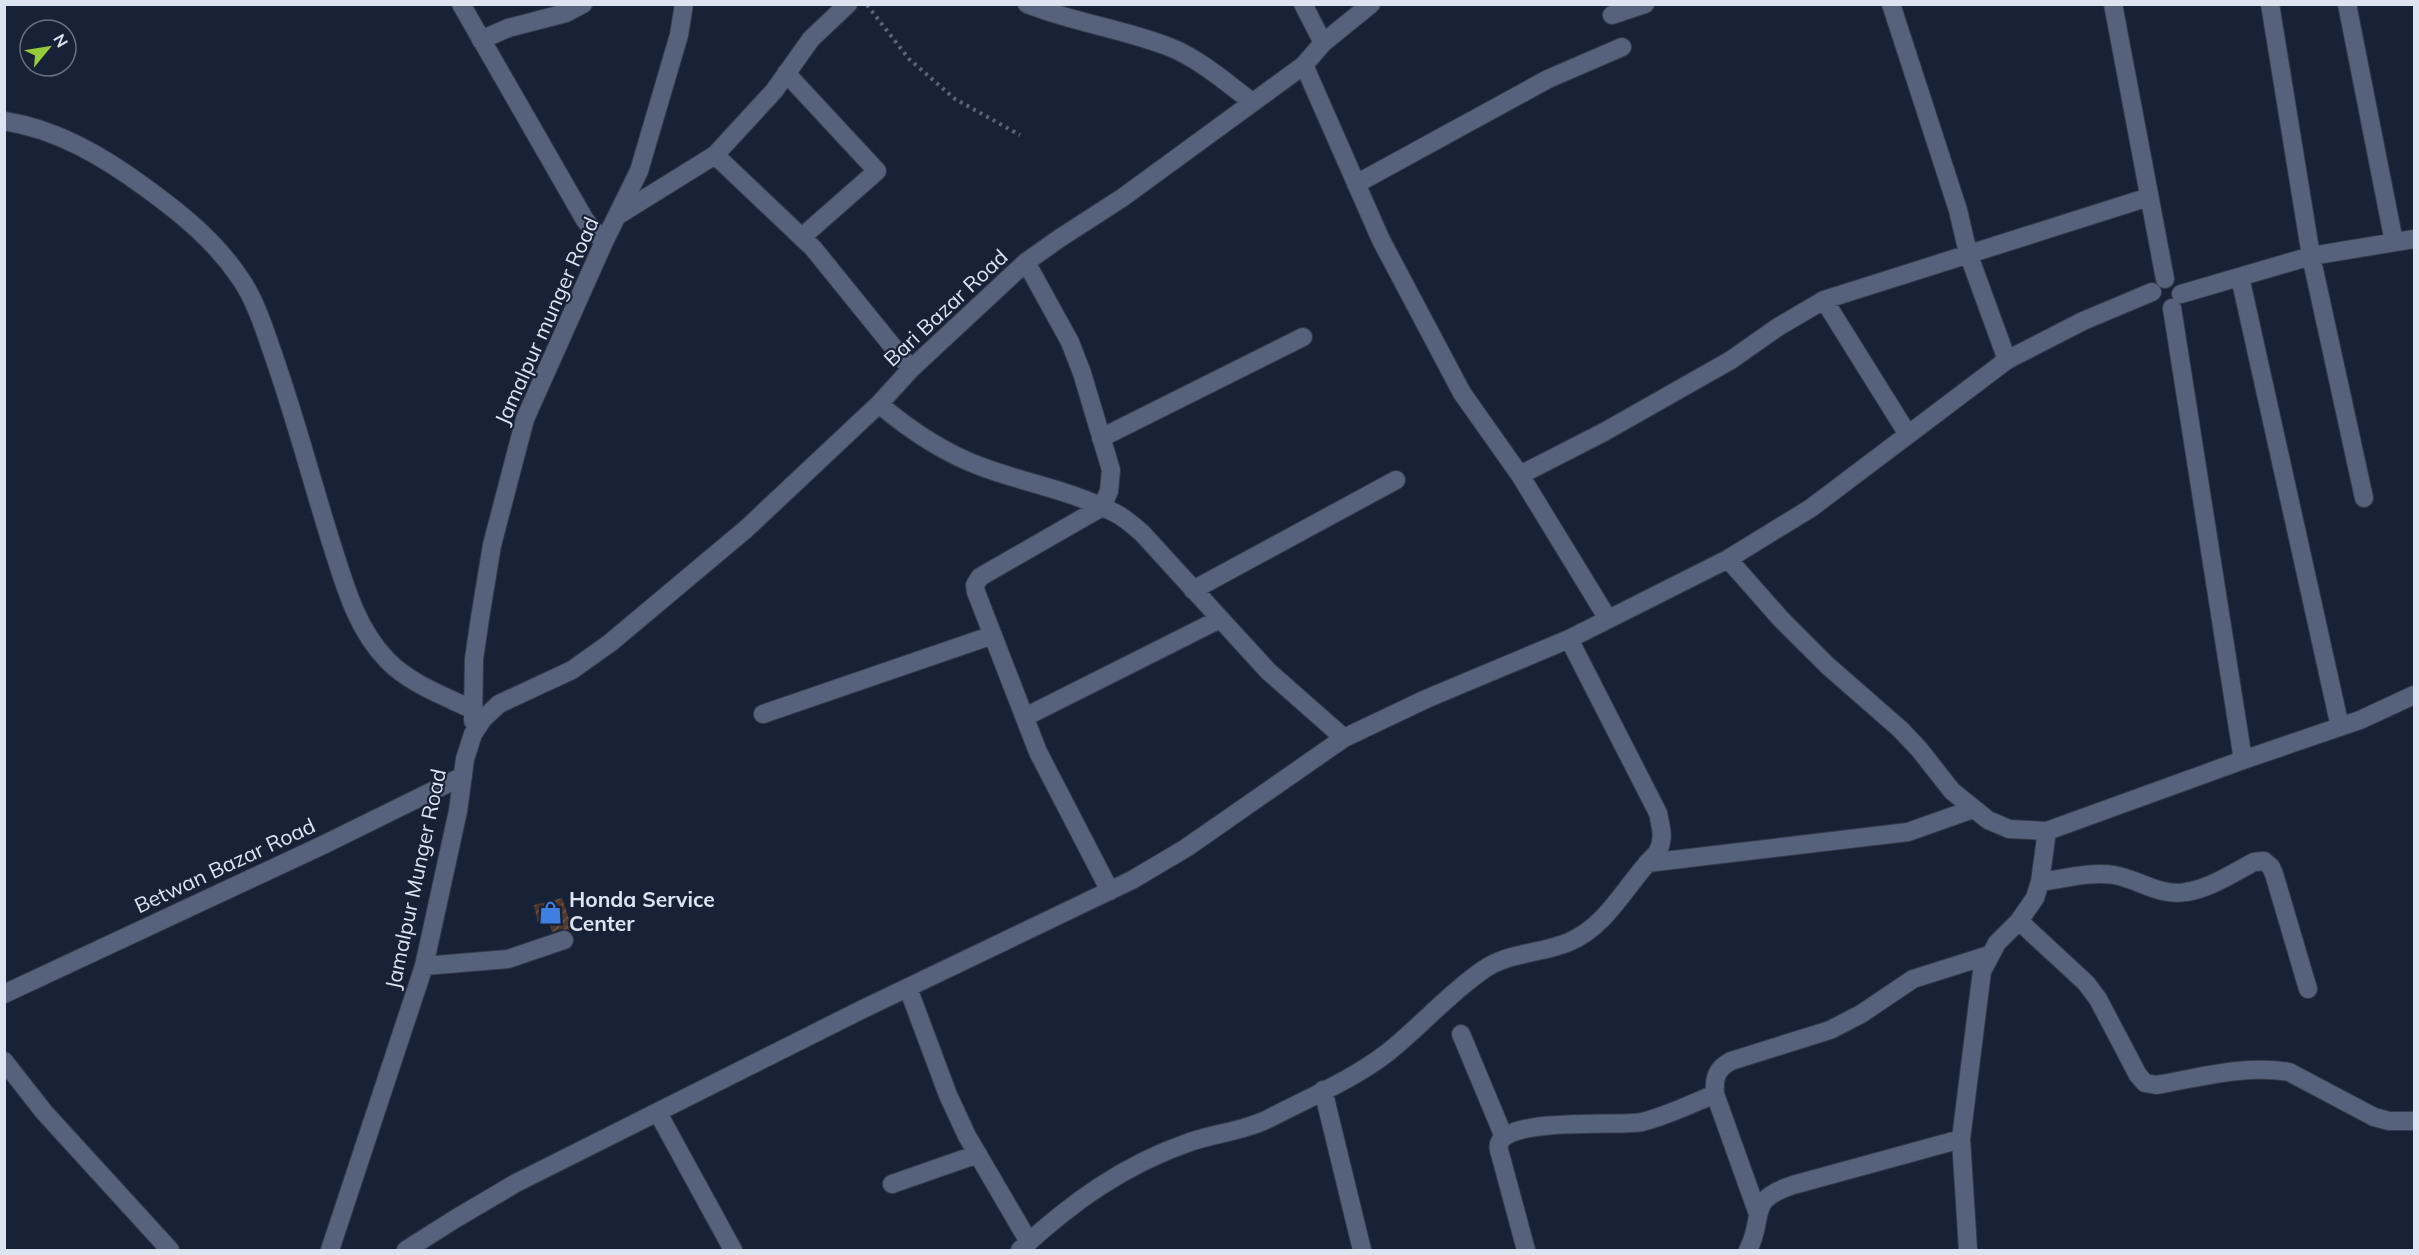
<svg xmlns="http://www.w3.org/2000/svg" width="2419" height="1255" font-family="Mulish,sans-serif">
  <defs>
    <pattern id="building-hatch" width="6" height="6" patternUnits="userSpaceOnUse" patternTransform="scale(1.5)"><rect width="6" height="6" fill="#503729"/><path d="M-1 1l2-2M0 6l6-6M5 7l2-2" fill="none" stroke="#695448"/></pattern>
  </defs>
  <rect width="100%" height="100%" fill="#182237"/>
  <!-- building -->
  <path fill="url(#building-hatch)" d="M562,898L569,919V930L561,929L552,932L549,922L538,923L534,905Z"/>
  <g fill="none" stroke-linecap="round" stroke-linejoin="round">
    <defs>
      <path id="minor" d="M461,4L585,220L604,242
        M1027,4C1074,23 1125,29 1172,48C1202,61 1227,83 1252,102
        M1303,4L1323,43
        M1891,4L1958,210L1968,253L2007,360
        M2113,4L2165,279
        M2270,4L2311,256L2364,498
        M2347,4L2394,242
        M1612,15L1645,4
        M481,40L508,28L566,13L583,4
        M1304,65L1381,240L1462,393L1520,475L1608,619
        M786,73L877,171L802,237
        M4,121C57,129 104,157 146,188C182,214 215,241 240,278C256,301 265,331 274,357C295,417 311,478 330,539C344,582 355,627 387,660C410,684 445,696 473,710
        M715,155L813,248L911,369
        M1356,184L1548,79L1622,47
        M620,214L715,155L774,91L811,39L848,4
        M1026,262L1070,342L1082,373L1111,470L1109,491L1102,507L980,577L975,585L976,592L1038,752L1110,891
        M2240,277L2340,727
        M2181,294L2311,256L2414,239
        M1824,300L1907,433
        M879,404C912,432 945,454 985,468C1029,484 1076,492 1117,514C1126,519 1134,526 1142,533L1268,671L1344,738
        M1101,438L1303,337
        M1520,475L1604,432L1731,360L1778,327L1824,300L2149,197
        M1728,559L1780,618L1828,666L1900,729L1919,749L1952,791L1988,820L2009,829L2047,831L2243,760L2172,308
        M1193,590L1396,480
        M763,714L993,635
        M1025,717L1220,619
        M473,721L474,659L480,618L492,545L525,419L604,242L639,171L679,35L684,4
        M2243,760L2360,720L2414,695
        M1647,863L1908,832L1973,809
        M2040,882C2063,879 2091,871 2114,875C2138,879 2160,897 2186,892C2209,889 2233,873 2254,862L2264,861L2271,867L2274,874L2308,989
        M2019,921L2086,983L2098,999L2138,1075L2145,1083L2156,1085C2198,1078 2246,1064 2289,1072L2374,1117L2389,1121H2414
        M424,966L508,959L564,940
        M908,988L948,1095L967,1136L1029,1242
        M4,994L323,845L463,776
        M1461,1034L1504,1137
        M4,1061L44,1112L170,1250
        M1323,1090L1362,1250
        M658,1113L733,1250
        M892,1184L978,1154
        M1758,1214L1715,1094C1714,1078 1716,1069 1731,1061L1830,1030L1861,1014L1913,979L1989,955
        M330,1250L424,966L458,811L465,759L473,734L483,719L499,704L572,670L610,643L746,529L879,404L911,369L1026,262L1060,238L1122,198L1304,65L1323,43L1371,4
        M406,1250L455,1219L516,1183L863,1009L1132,880L1186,848L1344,738L1426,699L1569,639L1728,559L1811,508L2007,360L2083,321L2152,292
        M1020,1250C1071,1203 1123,1165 1190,1142C1216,1133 1244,1131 1268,1119C1308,1098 1352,1080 1387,1053C1420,1027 1448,994 1483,970C1508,952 1541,954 1569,942C1609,925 1627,882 1657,853C1665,839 1661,828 1658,813L1569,639
        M1526,1250L1499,1150C1491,1115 1622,1127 1642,1122C1667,1116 1691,1104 1715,1094
        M1748,1250C1766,1215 1745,1201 1793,1185L1961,1139
        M1968,1250L1961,1139L1982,971L1997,943L2019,921L2035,898L2040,882L2047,831"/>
    </defs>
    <!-- minor casing -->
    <use href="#minor" stroke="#343b4d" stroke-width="20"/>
    <!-- path -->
    <path stroke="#5b6477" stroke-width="4" stroke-dasharray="3 4.5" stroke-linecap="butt" d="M867,5L909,59L955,99L1020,135"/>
    <!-- minor -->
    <use href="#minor" stroke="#56627b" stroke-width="18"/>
  </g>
  <!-- icons -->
  <defs>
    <symbol id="shop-bare" viewBox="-9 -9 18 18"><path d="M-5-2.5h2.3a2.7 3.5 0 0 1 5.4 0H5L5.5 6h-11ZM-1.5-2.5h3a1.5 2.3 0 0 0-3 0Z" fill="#3f7fe0" stroke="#182237" stroke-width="2.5" paint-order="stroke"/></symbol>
  </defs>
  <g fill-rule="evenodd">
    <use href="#shop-bare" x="534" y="896" width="33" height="33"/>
  </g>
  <g text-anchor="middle" stroke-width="4.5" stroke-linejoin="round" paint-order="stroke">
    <!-- street labels -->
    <g font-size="21" fill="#dce4f2" stroke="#182237">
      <text transform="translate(946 308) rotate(-43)" y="7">Bari Bazar Road</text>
      <text transform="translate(547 321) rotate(-66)" y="7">Jamalpur munger Road</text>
      <text transform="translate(225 866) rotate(-25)" y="7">Betwan Bazar Road</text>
      <text transform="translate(416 879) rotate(-78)" y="7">Jamalpur Munger Road</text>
    </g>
    <!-- poi labels -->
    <g font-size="21" font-weight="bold" fill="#dce4f2" stroke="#182237" text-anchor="start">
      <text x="569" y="907">Honda Service<tspan x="569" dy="24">Center</tspan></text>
    </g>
  </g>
  <!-- border -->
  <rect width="2419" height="1255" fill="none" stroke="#dce4f2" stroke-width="12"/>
  <!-- north arrow -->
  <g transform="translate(48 48) rotate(60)"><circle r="28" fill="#182237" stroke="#667082" stroke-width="1.5"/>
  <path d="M0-4.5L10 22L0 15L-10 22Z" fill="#96cc39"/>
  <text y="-9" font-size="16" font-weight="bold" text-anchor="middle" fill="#dce4f2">N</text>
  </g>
</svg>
